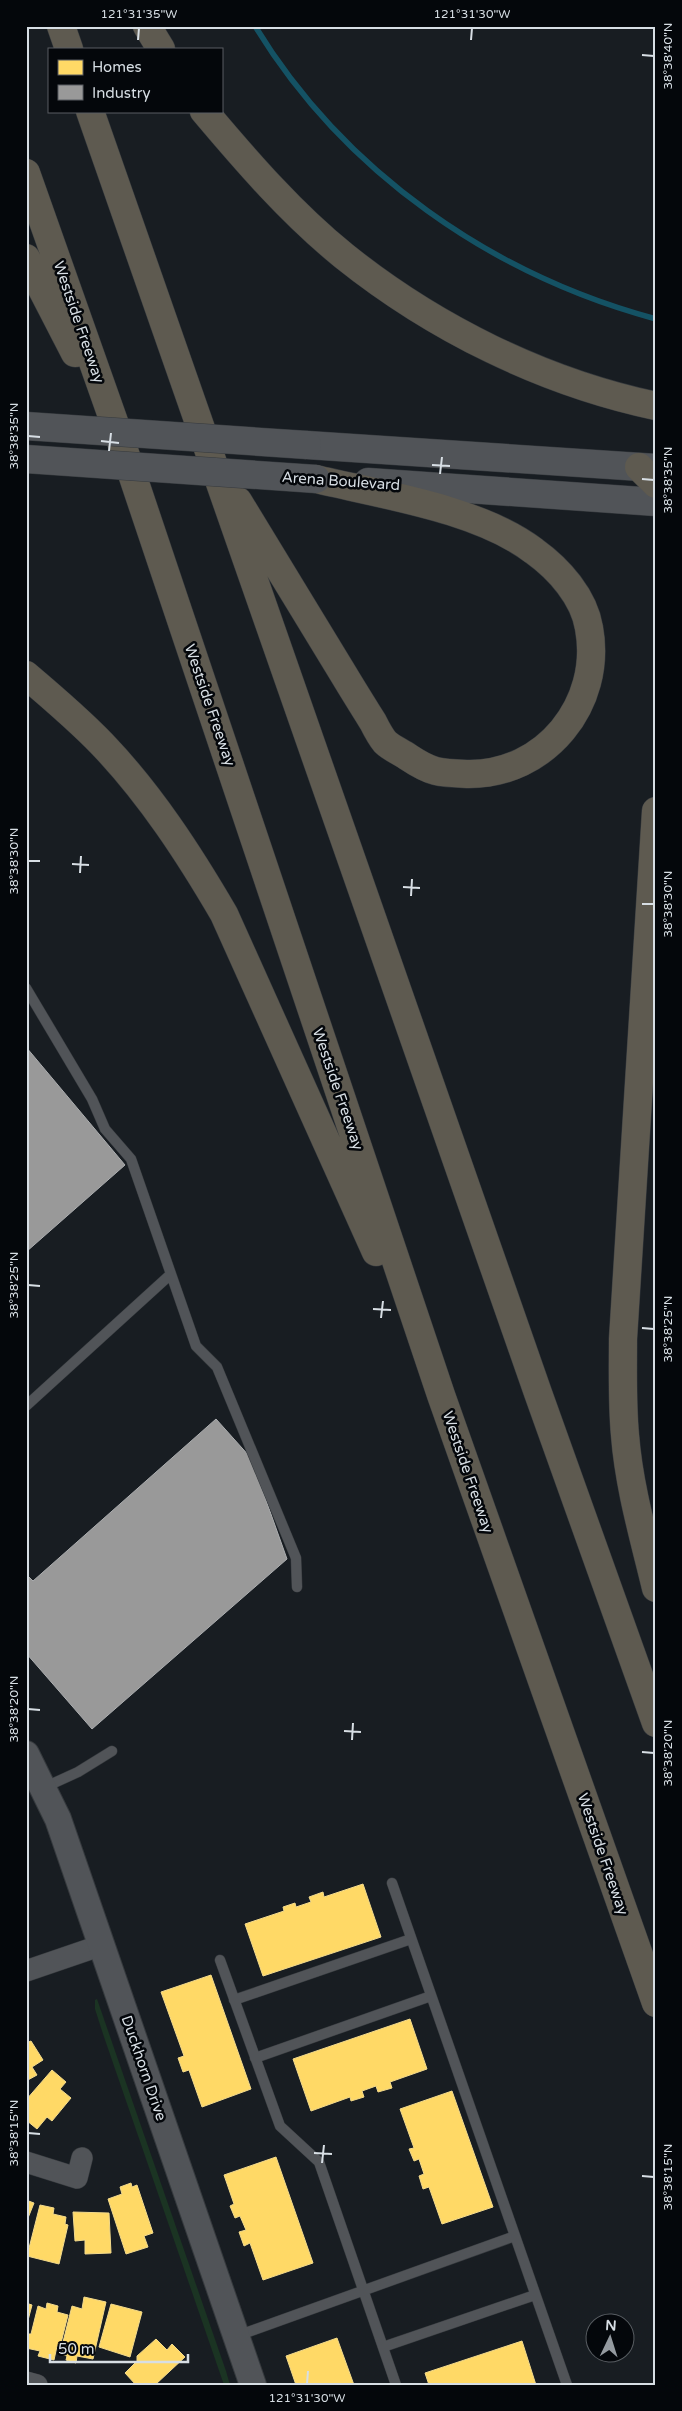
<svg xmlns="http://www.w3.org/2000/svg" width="682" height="2411" font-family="'Varela Round',sans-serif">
  <rect width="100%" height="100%" fill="#181d22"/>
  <!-- green -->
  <path fill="#1b3423" d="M97,1999L226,2371L230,2385H224L103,2034L95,2009V2000Z"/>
  <!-- homes -->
  <path fill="#ffd966" stroke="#f3da8c" d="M363,1884L381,1937L263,1976L245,1924L284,1911L283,1907L295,1903L296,1907L311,1902L309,1897L323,1892L324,1897Z
    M211,1975L251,2089L202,2107L189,2070L183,2072L178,2058L184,2056L161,1992Z
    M410,2019L427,2069L390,2082L392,2088L378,2092L376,2086L362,2091L364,2097L351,2101L350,2097L311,2111L293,2059Z
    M31,2041L43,2060L32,2067L37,2075L26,2081V2043Z
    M52,2070L66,2082L60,2089L71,2098L52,2121L47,2117L37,2129L26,2120V2100Z
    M452,2091L493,2207L442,2224L429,2187L423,2189L419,2176L424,2174L419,2159L414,2161L409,2149L414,2148L400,2109Z
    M276,2157L313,2263L263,2280L250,2243L244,2246L239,2232L246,2230L240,2216L235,2218L230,2206L234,2204L224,2175Z
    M131,2183L132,2187L137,2185L153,2233L144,2236L148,2247L126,2254L108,2199L122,2194L120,2187Z
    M26,2200L34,2203L26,2223Z
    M40,2205L54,2208L53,2214L66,2217L65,2224L68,2225L59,2264L27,2256Z
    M73,2212L109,2213L111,2253L85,2254V2240L75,2241Z
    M84,2297L106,2302L93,2359L77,2356L76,2363L66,2360L67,2356L60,2354L72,2306L82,2309Z
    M26,2303L32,2305L26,2328Z
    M47,2303L58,2306L57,2312L68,2315L60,2347L57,2346L54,2360L38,2356L40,2351L26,2348L28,2334H31L38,2306L46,2309Z
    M111,2304L142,2312L130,2357L99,2347Z
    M337,2338L354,2385H296L286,2356Z
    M156,2339L167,2350L172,2344L185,2357L155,2385H136L125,2373L137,2361V2356Z
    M522,2341L536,2385H429L425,2373Z"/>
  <!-- industry -->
  <path fill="#999" stroke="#acaeb0" d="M26,1047L125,1165L26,1252Z
    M216,1419L251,1458L287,1559L92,1729L26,1653V1574L33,1581Z"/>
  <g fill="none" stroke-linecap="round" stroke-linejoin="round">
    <!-- stream -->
    <path stroke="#145264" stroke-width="5.5" d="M255,26C344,172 492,275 656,319"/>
    <defs>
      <path id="service" d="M26,988L92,1099L105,1129L131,1159L196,1346L217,1367L296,1558L297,1587
        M26,1406L171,1274
        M43,1788L78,1772L112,1751
        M392,1883L567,2385
        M220,1960L280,2126L319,2162L396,2385
        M234,2000L411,1939
        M255,2058L431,1996
        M237,2336L515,2236
        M383,2347L535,2295"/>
      <path id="minor" d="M26,1971L102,1945
        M26,2162L77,2178L82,2158
        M26,2382L37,2385"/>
      <path id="tertiary" d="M26,1754L58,1819L253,2385"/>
      <path id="secondary" d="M307,445L656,468
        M368,482L656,502"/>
      <path id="motorway" d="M61,26L69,49
        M147,26L161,49
        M90,111L538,1393L656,1723
        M204,111C247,162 292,214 344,256C434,328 543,382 656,406
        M26,173L124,450L441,1395L656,2003
        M26,258L75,353
        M639,467L656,484
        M238,501C273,559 309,617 344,675C353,690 363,706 373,722C376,728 380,736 385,742C391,748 401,752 408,757C432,773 439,773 468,774C545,775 603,704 589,628C584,597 559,569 534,551C479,509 383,495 316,479
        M26,675C52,697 78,719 102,744C150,794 189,854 224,914L376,1252
        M656,811L623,1339C623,1371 622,1403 625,1435C629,1487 644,1538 656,1588"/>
    </defs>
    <!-- service casing -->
    <use href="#service" stroke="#363a3e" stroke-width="11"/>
    <!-- minor casing -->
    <use href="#minor" stroke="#363a3e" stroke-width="22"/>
    <!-- tertiary casing -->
    <use href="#tertiary" stroke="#363a3e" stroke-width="28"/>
    <!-- secondary casing -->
    <use href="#secondary" stroke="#363a3e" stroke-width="29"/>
    <!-- motorway casing -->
    <use href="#motorway" stroke="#363a3e" stroke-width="29"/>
    <!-- service -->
    <use href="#service" stroke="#515458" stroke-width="10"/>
    <!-- minor -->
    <use href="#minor" stroke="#515458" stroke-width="21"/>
    <!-- tertiary -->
    <use href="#tertiary" stroke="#515458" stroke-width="26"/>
    <!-- secondary -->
    <use href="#secondary" stroke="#515458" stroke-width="28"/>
    <!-- motorway -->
    <use href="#motorway" stroke="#5e5a50" stroke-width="28"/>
    <defs>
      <path id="secondary-bridge" d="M26,426L307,445
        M26,459L316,479"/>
    </defs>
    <!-- secondary-bridge casing -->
    <use href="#secondary-bridge" stroke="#363a3e" stroke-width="29" stroke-linecap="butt"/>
    <!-- secondary-bridge -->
    <use href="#secondary-bridge" stroke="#515458" stroke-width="28"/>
  </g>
  <!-- ticks -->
  <path fill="none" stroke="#d7dee4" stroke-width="2" d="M138,40L139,28M471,40L472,28M642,55L654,56M28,436L40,437M101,441L119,443M109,451L111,433M432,465L450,466M440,474L442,457M642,479L654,480M28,861H40M72,864L89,865M80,873L81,856M403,887L420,888M411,896L412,879M642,904H654M28,1285L40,1286M373,1309L391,1310M381,1318L383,1301M642,1328L654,1329M28,1709L40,1710M344,1731L361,1732M352,1740L353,1723M642,1752L654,1753M28,2133L40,2134M314,2153L332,2154M322,2163L324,2145M642,2176L654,2177M307,2384L308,2371"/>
  <g text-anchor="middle" stroke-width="5" stroke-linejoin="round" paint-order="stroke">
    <!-- street labels -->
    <g font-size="15" fill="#d7dee4" stroke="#04070b">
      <text transform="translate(79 322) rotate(71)" y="5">Westside Freeway</text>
      <text transform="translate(341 481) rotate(4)" y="5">Arena Boulevard</text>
      <text transform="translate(210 705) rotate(71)" y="5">Westside Freeway</text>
      <text transform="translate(338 1089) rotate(71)" y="5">Westside Freeway</text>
      <text transform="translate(468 1472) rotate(71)" y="5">Westside Freeway</text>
      <text transform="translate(603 1854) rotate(71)" y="5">Westside Freeway</text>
      <text transform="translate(144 2068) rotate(71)" y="5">Duckhorn Drive</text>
    </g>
  </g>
  <!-- border -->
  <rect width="682" height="2411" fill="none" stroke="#04070b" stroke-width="55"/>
  <!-- legend -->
  <rect x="48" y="48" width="175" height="65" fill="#04070b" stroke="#585d62"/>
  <rect x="58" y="60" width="25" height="15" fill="#ffd966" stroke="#585d62"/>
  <text x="92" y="72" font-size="15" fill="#d7dee4">Homes</text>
  <rect x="58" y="85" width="25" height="15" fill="#999999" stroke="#585d62"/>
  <text x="92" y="98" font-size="15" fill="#d7dee4">Industry</text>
  <!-- north arrow -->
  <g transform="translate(610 2338) rotate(4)"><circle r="24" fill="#04070b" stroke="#585d62"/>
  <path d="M0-4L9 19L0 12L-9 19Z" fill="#949aa0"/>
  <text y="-8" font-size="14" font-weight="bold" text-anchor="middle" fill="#d7dee4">N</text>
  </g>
  <!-- scale -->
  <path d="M50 2354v8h138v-8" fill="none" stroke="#d7dee4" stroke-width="2.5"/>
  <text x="58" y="2354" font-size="15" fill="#d7dee4" stroke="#04070b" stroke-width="4" paint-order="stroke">50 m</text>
  <rect x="28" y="28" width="626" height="2356" fill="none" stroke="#d7dee4" stroke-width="2"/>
  <g font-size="12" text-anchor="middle" fill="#d7dee4">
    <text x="139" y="18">121°31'35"W</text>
    <text x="472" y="18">121°31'30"W</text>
    <text transform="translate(668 56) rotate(-90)" y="4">38°38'40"N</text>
    <text transform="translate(14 436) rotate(-90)" y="4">38°38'35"N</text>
    <text transform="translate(668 480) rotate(-90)" y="4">38°38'35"N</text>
    <text transform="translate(14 861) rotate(-90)" y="4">38°38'30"N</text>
    <text transform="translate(668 904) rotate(-90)" y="4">38°38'30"N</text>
    <text transform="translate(14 1285) rotate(-90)" y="4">38°38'25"N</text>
    <text transform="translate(668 1329) rotate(-90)" y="4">38°38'25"N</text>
    <text transform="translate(14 1709) rotate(-90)" y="4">38°38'20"N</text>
    <text transform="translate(668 1753) rotate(-90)" y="4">38°38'20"N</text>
    <text transform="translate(14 2133) rotate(-90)" y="4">38°38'15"N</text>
    <text transform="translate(668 2177) rotate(-90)" y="4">38°38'15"N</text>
    <text x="307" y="2402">121°31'30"W</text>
  </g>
</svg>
